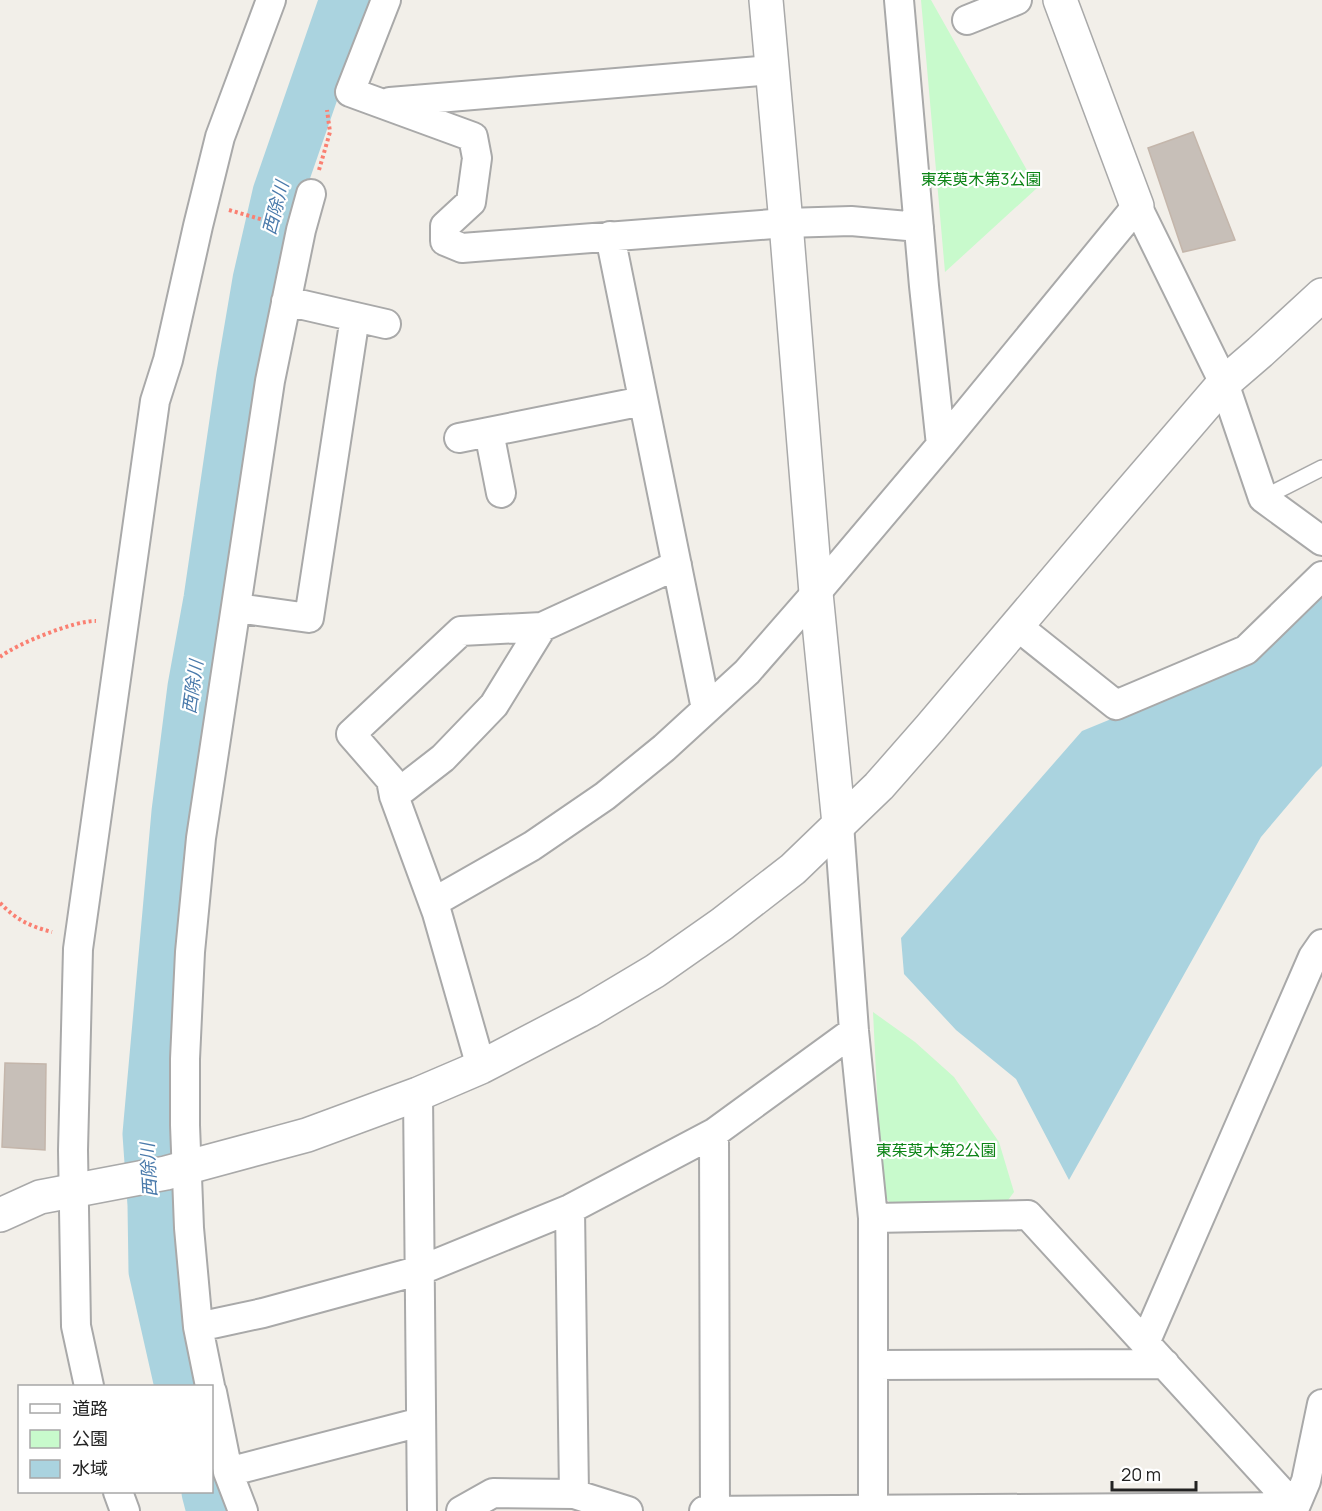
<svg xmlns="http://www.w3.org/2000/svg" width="1322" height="1511" font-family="Manrope,'Noto Sans JP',sans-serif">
  <rect width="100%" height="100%" fill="#f2efe9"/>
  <!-- park -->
  <path fill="#c8facc" d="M921,0H931L1037,188L945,272Z
    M873,1012L915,1042L954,1077L999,1142L1014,1192L1003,1207H894L882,1194Z"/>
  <!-- water -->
  <path fill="#aad3df" d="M1322,596V766L1316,772L1261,837L1069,1180L1016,1079L956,1030L904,974L901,938L1082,731L1255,660Z"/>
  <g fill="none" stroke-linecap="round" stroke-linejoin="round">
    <!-- river -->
    <path stroke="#aad3df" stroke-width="51" d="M180,1386L154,1271L153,1205L148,1134L177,812L193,687L209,599L242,374L258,280L278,193L345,0
      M207,1492L212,1511"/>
  </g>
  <!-- building -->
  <path fill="#c7bfb8" stroke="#c4b6ab" stroke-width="1.5" d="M1193,132L1235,240L1183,252L1148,148Z
    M5,1063L46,1064L45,1150L2,1147Z"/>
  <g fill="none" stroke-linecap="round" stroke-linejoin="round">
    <defs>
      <path id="service" d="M1263,498L1322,468"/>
      <path id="minor" d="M386,0L350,92L473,137L477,158L471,202L445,226V241L462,248L786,223L851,221L919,227
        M899,0L924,286L941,445
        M967,20L1017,0
        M390,102L772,70
        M610,236L706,709
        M286,301L386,324
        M489,432L501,493
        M459,438L643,401
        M236,608L309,618L355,317
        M1017,626L1116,705L1246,650L1322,576
        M394,796L443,758L494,705L542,627
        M839,824L854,1031L873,1218V1511
        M434,902L532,846L605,796L664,748L747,672L816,593L941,445L1137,206L1224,383L1263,498L1322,541
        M481,1067L437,913L394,796L391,780L351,734L461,631L542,627L677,565
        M418,1094L422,1511
        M714,1133L715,1511
        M570,1209L574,1494
        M873,1218L1028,1215L1295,1507L1294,1511
        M198,1327L263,1313L421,1270L570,1209L714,1133L854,1031
        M1145,1343L1313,957L1322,944
        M873,1365L1165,1364
        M89,1386L76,1326L73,1150L78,949L155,401L168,360L198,226L220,137L271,0
        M210,1386L198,1327L189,1228L185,1125V1059L190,952L201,838L270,381L301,230L311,194
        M212,1392L228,1472L243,1511
        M228,1472L421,1422
        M118,1492L125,1511
        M461,1511L493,1493L574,1494L628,1511
        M704,1511L1295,1507L1306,1481L1322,1404"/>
      <path id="tertiary" d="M766,0L786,223L816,593L839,824
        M1060,0L1137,206
        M0,1215L40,1197L166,1173L307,1135L418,1094L481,1067L588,1011L655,971L722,924L793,869L879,786L930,728L1108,518L1224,383L1260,352L1322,295"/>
    </defs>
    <!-- service casing -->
    <use href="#service" stroke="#a9a9a9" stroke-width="18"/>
    <!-- minor casing -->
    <use href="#minor" stroke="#a9a9a9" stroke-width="32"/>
    <!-- tertiary casing -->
    <use href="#tertiary" stroke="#a9a9a9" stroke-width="36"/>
    <!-- path -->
    <path stroke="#fa8072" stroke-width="4" stroke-dasharray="3 3" stroke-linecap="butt" d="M319,170L330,132L327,110
      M229,210L274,223
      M0,657C16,644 76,620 96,621
      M0,903C17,920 29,926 52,932"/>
    <!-- service -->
    <use href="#service" stroke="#fff" stroke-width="15"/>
    <!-- minor -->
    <use href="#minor" stroke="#fff" stroke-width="28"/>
    <!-- tertiary -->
    <use href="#tertiary" stroke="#fff" stroke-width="33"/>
  </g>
  <g text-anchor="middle" stroke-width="4.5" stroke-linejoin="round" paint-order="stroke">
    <!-- park labels -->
    <g font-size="16" fill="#0c8416" stroke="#fff">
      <text x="981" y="185">東茱萸木第3公園</text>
      <text x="936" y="1156">東茱萸木第2公園</text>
    </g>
    <!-- water labels -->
    <g font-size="18" font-style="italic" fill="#4a7aab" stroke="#fff">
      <text transform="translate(276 208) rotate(-75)" y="6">西除川</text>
      <text transform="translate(193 687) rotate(-82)" y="6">西除川</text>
      <text transform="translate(149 1170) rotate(-93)" y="6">西除川</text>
    </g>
  </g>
  <!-- legend -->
  <rect x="18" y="1385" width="195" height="108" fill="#ffffff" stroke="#a7a7a7" stroke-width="1.5"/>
  <rect x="30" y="1404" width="30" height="9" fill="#ffffff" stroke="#a7a7a7" stroke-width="1.5"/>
  <text x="72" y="1415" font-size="18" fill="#222222">道路</text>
  <rect x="30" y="1430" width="30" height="18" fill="#c8facc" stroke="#a7a7a7" stroke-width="1.5"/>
  <text x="72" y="1445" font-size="18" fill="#222222">公園</text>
  <rect x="30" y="1460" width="30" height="18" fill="#aad3df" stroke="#a7a7a7" stroke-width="1.5"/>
  <text x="72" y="1475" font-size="18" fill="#222222">水域</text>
  <!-- scale -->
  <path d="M1112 1481v9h84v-9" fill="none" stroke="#222222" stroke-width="3"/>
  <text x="1121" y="1481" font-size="18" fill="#222222" stroke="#ffffff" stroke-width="4.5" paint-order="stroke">20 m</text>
</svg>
